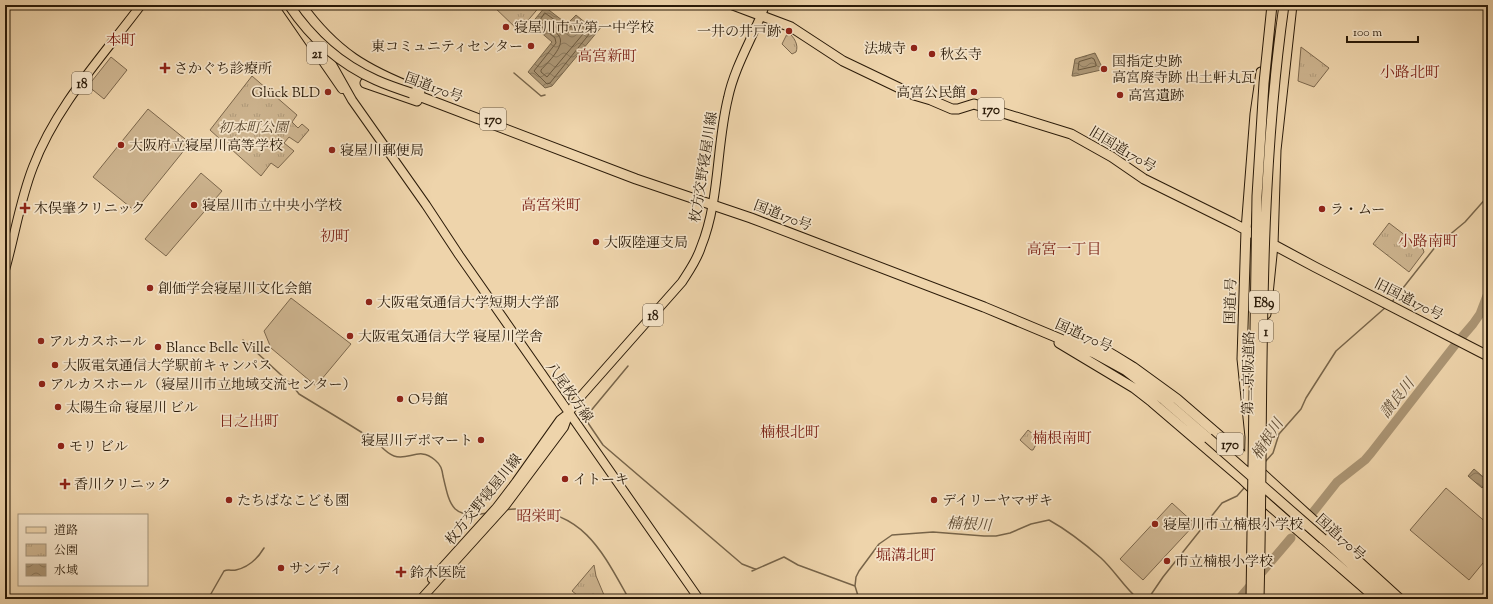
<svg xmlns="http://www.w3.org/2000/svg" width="1493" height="604" font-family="'Sorts Mill Goudy','Noto Serif JP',serif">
  <defs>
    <pattern id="park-tufts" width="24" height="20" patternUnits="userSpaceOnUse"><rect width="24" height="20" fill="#cdb48f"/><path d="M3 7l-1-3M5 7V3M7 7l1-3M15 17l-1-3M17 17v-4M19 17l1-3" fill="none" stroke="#b09a7a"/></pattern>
    <pattern id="water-waves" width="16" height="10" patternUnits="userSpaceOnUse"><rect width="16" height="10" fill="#ab9574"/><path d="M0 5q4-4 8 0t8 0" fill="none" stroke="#8b795d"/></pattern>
  </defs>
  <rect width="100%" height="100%" fill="#eed4ab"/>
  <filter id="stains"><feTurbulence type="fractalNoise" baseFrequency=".005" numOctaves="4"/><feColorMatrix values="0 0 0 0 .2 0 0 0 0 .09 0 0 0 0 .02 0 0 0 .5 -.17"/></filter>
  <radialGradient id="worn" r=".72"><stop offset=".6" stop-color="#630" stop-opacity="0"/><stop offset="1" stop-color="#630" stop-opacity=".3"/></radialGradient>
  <!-- park -->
  <path fill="url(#park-tufts)" stroke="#7c674c" d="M492,5H541L519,31Z
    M788,32C794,37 799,45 796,52L792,54L782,44Z
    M1301,47L1329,68L1314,87L1298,81Z
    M252,76L297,115L292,122L298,128L302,124L309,130L298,143L289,137L284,143L294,151L278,168L271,163L261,176L210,130Z
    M1389,223L1423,249L1424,252L1409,272L1373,244Z
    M1028,430L1039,439L1033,450H1031L1020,440Z
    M594,565L596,576L604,595L602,599H582L572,591Z"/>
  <!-- pitch -->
  <path fill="#cdb48f" stroke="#7c674c" d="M111,57L127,70L104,99L88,86Z
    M148,109L190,143L135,211L93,177Z
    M201,173L222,191L166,256L145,239Z
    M291,298L351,344L316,386L271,348L264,331Z
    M1446,488L1488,524V557L1469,580L1410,530Z
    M1172,503L1195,524L1143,580L1120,559Z"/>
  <!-- water -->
  <path fill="url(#water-waves)" stroke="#776449" d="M545,7L567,24L576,15L592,28L603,25L552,86L545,88L528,72L552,42L531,24Z
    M1095,53L1102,67L1101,70L1075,76H1072L1075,59Z
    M1474,469L1488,481L1482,488L1468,476Z"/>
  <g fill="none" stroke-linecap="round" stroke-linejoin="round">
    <!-- shore -->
    <path stroke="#6a583e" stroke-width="1" d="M545,13L566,28L570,27L577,21L590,33L550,83L547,84L534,71L556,43L555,38L538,24Z
      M548,20C559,30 563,37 577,28L583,34L547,77L541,72V70C547,63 566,46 559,36C556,31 549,27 545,23V21Z
      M1092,58L1094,59L1096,64V66L1078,70L1079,62Z"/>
    <!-- stream -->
    <path stroke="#776449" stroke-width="1.5" d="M514,73L541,96L545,95
      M1392,302L1436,246L1465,222L1488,196
      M243,340L292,385L299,394C325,410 351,425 375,441C381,446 387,454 394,456C409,461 419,446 435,460C441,465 442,469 443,476C450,507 452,519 488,513
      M628,366L589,413L586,420L603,445L742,564L755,569
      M1265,462L1273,453L1279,434L1301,409L1306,398L1336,351L1386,307
      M506,510C513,508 520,509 527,510C585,512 604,555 629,599
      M752,571L784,557L798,565L855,586
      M208,599L224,571C228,569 232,571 236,570C249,567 258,558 264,548
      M859,599L855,586L856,577L859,571L879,544L892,535L933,532L984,536H996L1010,533L1031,524L1049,520C1067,530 1085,544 1101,558C1115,571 1124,587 1138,599
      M1148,599L1163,577L1222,503L1237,496L1245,487"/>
    <!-- river -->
    <path stroke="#ab9574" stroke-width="9" d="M1314,511L1337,482L1365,460L1371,453L1455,345L1473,324L1480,314L1488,293
      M1239,599L1291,538"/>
    <defs>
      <path id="major" d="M284,5L342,89
        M298,6L312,30
        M321,45L352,100L426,205L459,255L699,599
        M5,270C15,235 20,200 33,167C56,106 102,57 141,5
        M432,579L497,507L516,482L560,420L569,413
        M421,599L505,506L564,427L569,413L575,403L682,282C689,271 697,260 701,247C720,200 716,147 728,98C735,65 754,36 765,5"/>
      <path id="highway" d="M301,5C336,53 366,70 420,91
        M733,5L791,27L843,61L914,95L931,100L952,109H958L974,104L977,105L1071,134L1112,157L1144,179L1233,223L1315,267L1488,356
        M365,83L417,101
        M411,93L636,179L751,218L984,307L1094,353L1125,370L1164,400L1208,438
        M1266,314L1273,245L1276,150L1292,5
        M1068,337L1098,346L1115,356L1133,367L1177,399L1243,456L1400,599
        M1059,343L1134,388L1152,402L1242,479L1270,506L1377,599
        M1249,478L1250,437L1242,359L1246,230L1255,114L1261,72
        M1323,539L1389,599"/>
    </defs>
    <!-- major casing -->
    <use href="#major" stroke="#2a1a08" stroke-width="10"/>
    <!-- highway casing -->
    <use href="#highway" stroke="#2a1a08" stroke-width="11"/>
    <!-- major -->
    <use href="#major" stroke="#eed4ab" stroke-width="8"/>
    <!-- highway -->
    <use href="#highway" stroke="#eed4ab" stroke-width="9"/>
    <defs>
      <path id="highway-bridge" d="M289,5C311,38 340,64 376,80C387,85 399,89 411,93
        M1208,438L1323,539
        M1251,599L1257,196L1264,83L1272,5
        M1259,599C1264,401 1256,202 1284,5"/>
    </defs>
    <!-- highway-bridge casing -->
    <use href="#highway-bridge" stroke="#2a1a08" stroke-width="11" stroke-linecap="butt"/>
    <!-- highway-bridge -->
    <use href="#highway-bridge" stroke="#eed4ab" stroke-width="9"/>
  </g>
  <!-- markers -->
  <g fill="#8f2418" stroke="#f4e3c8" stroke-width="1.5">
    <circle cx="506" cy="27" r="4"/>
    <circle cx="789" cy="31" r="4"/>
    <circle cx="531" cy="46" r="4"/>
    <circle cx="914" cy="48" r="4"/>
    <circle cx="932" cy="54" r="4"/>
    <path d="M163 62h4v4h4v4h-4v4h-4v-4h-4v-4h4z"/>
    <circle cx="1104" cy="69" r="4"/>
    <circle cx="328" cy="92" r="4"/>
    <circle cx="974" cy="92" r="4"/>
    <circle cx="1120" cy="95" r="4"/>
    <circle cx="121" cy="145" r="4"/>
    <circle cx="332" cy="150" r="4"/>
    <circle cx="194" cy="205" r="4"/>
    <path d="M23 202h4v4h4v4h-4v4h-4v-4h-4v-4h4z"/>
    <circle cx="1322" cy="209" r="4"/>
    <circle cx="596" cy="242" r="4"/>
    <circle cx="150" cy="288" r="4"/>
    <circle cx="369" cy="302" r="4"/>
    <circle cx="350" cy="336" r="4"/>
    <circle cx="41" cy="341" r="4"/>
    <circle cx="158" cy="347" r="4"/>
    <circle cx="55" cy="365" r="4"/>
    <circle cx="42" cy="384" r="4"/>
    <circle cx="400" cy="399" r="4"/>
    <circle cx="58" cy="407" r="4"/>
    <circle cx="481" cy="440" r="4"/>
    <circle cx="61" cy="446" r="4"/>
    <circle cx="565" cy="479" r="4"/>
    <path d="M63 478h4v4h4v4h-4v4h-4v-4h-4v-4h4z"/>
    <circle cx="229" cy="500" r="4"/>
    <circle cx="934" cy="500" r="4"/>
    <circle cx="1155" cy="524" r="4"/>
    <circle cx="1167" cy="561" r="4"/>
    <circle cx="281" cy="568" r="4"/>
    <path d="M399 566h4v4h4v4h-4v4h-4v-4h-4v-4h4z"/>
  </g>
  <g text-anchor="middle" stroke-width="3.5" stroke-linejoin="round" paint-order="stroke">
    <!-- shield labels -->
    <g fill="#f4e3c8" stroke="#675642" stroke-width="1">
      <rect x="307" y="42" width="20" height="22" rx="3"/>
      <rect x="72" y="72" width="20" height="22" rx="3"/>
      <rect x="978" y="98" width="26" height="22" rx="3"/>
      <rect x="480" y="108" width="26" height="22" rx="3"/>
      <rect x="1249" y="291" width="30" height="22" rx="3"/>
      <rect x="643" y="304" width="20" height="22" rx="3"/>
      <rect x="1259" y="320" width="14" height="22" rx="3"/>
      <rect x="1217" y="433" width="26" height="22" rx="3"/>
    </g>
    <g font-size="13" font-weight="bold" fill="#2a1a08">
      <text x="317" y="58">21</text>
      <text x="82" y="88">18</text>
      <text x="991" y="114">170</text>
      <text x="493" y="124">170</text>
      <text x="1264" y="307">E89</text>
      <text x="653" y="320">18</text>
      <text x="1266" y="336">1</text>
      <text x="1230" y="449">170</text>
    </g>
    <!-- poi labels -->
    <g font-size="14" fill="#2a1a08" stroke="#f4e3c8" text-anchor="start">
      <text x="514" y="32">寝屋川市立第一中学校</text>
      <text x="781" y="36" text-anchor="end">一井の井戸跡</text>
      <text x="523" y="51" text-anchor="end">東コミュニティセンター</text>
      <text x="906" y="53" text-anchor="end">法城寺</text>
      <text x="940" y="59">秋玄寺</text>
      <text x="1112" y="66">国指定史跡<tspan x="1112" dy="16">高宮廃寺跡 出土軒丸瓦</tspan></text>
      <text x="174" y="73">さかぐち診療所</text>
      <text x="320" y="97" text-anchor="end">Glück BLD</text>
      <text x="966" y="97" text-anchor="end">高宮公民館</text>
      <text x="1128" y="100">高宮遺跡</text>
      <text x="129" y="150">大阪府立寝屋川高等学校</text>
      <text x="340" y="155">寝屋川郵便局</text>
      <text x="202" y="210">寝屋川市立中央小学校</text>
      <text x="34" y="213">木俣肇クリニック</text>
      <text x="1330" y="214">ラ・ムー</text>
      <text x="604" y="247">大阪陸運支局</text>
      <text x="158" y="293">創価学会寝屋川文化会館</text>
      <text x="377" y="307">大阪電気通信大学短期大学部</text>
      <text x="358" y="341">大阪電気通信大学 寝屋川学舎</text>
      <text x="49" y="346">アルカスホール</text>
      <text x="166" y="352">Blance Belle Ville</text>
      <text x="63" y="370">大阪電気通信大学駅前キャンパス</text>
      <text x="50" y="389">アルカスホール（寝屋川市立地域交流センター）</text>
      <text x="408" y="404">O号館</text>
      <text x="66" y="412">太陽生命 寝屋川 ビル</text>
      <text x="473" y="445" text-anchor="end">寝屋川デポマート</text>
      <text x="69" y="451">モリ ビル</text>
      <text x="573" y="484">イトーキ</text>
      <text x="74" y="489">香川クリニック</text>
      <text x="237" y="505">たちばなこども園</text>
      <text x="942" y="505">デイリーヤマザキ</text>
      <text x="1163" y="529">寝屋川市立楠根小学校</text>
      <text x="1175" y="566">市立楠根小学校</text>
      <text x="289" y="573">サンディ</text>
      <text x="410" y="577">鈴木医院</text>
    </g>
    <!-- street labels -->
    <g font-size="14" fill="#2a1a08" stroke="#f4e3c8">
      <text transform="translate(434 87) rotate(20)" y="5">国道170号</text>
      <text transform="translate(1123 149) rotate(31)" y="5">旧国道170号</text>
      <text transform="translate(703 167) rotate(-81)" y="5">枚方交野寝屋川線</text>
      <text transform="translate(783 215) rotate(21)" y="5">国道170号</text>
      <text transform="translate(1409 299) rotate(27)" y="5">旧国道170号</text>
      <text transform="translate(1230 301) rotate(-88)" y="5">国道1号</text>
      <text transform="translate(1084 335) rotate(24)" y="5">国道170号</text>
      <text transform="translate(1248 373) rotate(-89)" y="5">第二京阪道路</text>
      <text transform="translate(570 392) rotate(55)" y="5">八尾枚方線</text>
      <text transform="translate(483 499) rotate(-51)" y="5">枚方交野寝屋川線</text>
      <text transform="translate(1341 537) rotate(42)" y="5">国道170号</text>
    </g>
    <!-- park labels -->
    <g font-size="14" font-style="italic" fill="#5b4830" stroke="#f4e3c8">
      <text x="253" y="132">初本町公園</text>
    </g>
    <!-- neighbourhood labels -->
    <g font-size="15" fill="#7a1f14" stroke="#f4e3c8">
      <text x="121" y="45">本町</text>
      <text x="607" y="61">高宮新町</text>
      <text x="1410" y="77">小路北町</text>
      <text x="551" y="210">高宮栄町</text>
      <text x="335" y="241">初町</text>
      <text x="1428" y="246">小路南町</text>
      <text x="1064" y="254">高宮一丁目</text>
      <text x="249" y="426">日之出町</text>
      <text x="790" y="437">楠根北町</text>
      <text x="1062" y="443">楠根南町</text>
      <text x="539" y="521">昭栄町</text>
      <text x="906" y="560">堀溝北町</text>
    </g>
    <!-- water labels -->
    <g font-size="15" font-style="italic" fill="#5e4b33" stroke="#f4e3c8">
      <text transform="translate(1397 398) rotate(-52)" y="5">讃良川</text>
      <text transform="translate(1267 439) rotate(-57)" y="5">楠根川</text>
      <text transform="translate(969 524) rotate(3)" y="5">楠根川</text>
    </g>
  </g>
  <!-- margin -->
  <rect width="1493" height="604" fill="none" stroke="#eed4ab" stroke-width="20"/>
  <rect x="6" y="6" width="1481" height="592" fill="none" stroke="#2a1a08" stroke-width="2"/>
  <rect x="10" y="10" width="1473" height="584" fill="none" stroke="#2a1a08"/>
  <!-- legend -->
  <rect x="18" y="514" width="130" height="72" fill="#f4e3c8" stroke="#a3937b"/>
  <rect x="26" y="527" width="20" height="6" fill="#eed4ab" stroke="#a3937b"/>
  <text x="54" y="534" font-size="12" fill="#2a1a08">道路</text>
  <rect x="26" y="544" width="20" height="12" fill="url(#park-tufts)" stroke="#a3937b"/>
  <text x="54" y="554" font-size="12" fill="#2a1a08">公園</text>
  <rect x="26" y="564" width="20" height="12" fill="url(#water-waves)" stroke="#a3937b"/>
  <text x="54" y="574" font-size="12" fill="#2a1a08">水域</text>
  <!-- scale -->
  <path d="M1347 36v6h71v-6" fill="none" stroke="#2a1a08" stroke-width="2"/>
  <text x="1353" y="36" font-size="12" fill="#2a1a08" stroke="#f4e3c8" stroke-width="3" paint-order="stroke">100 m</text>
  <rect width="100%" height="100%" filter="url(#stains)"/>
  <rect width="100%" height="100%" fill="url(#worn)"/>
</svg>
